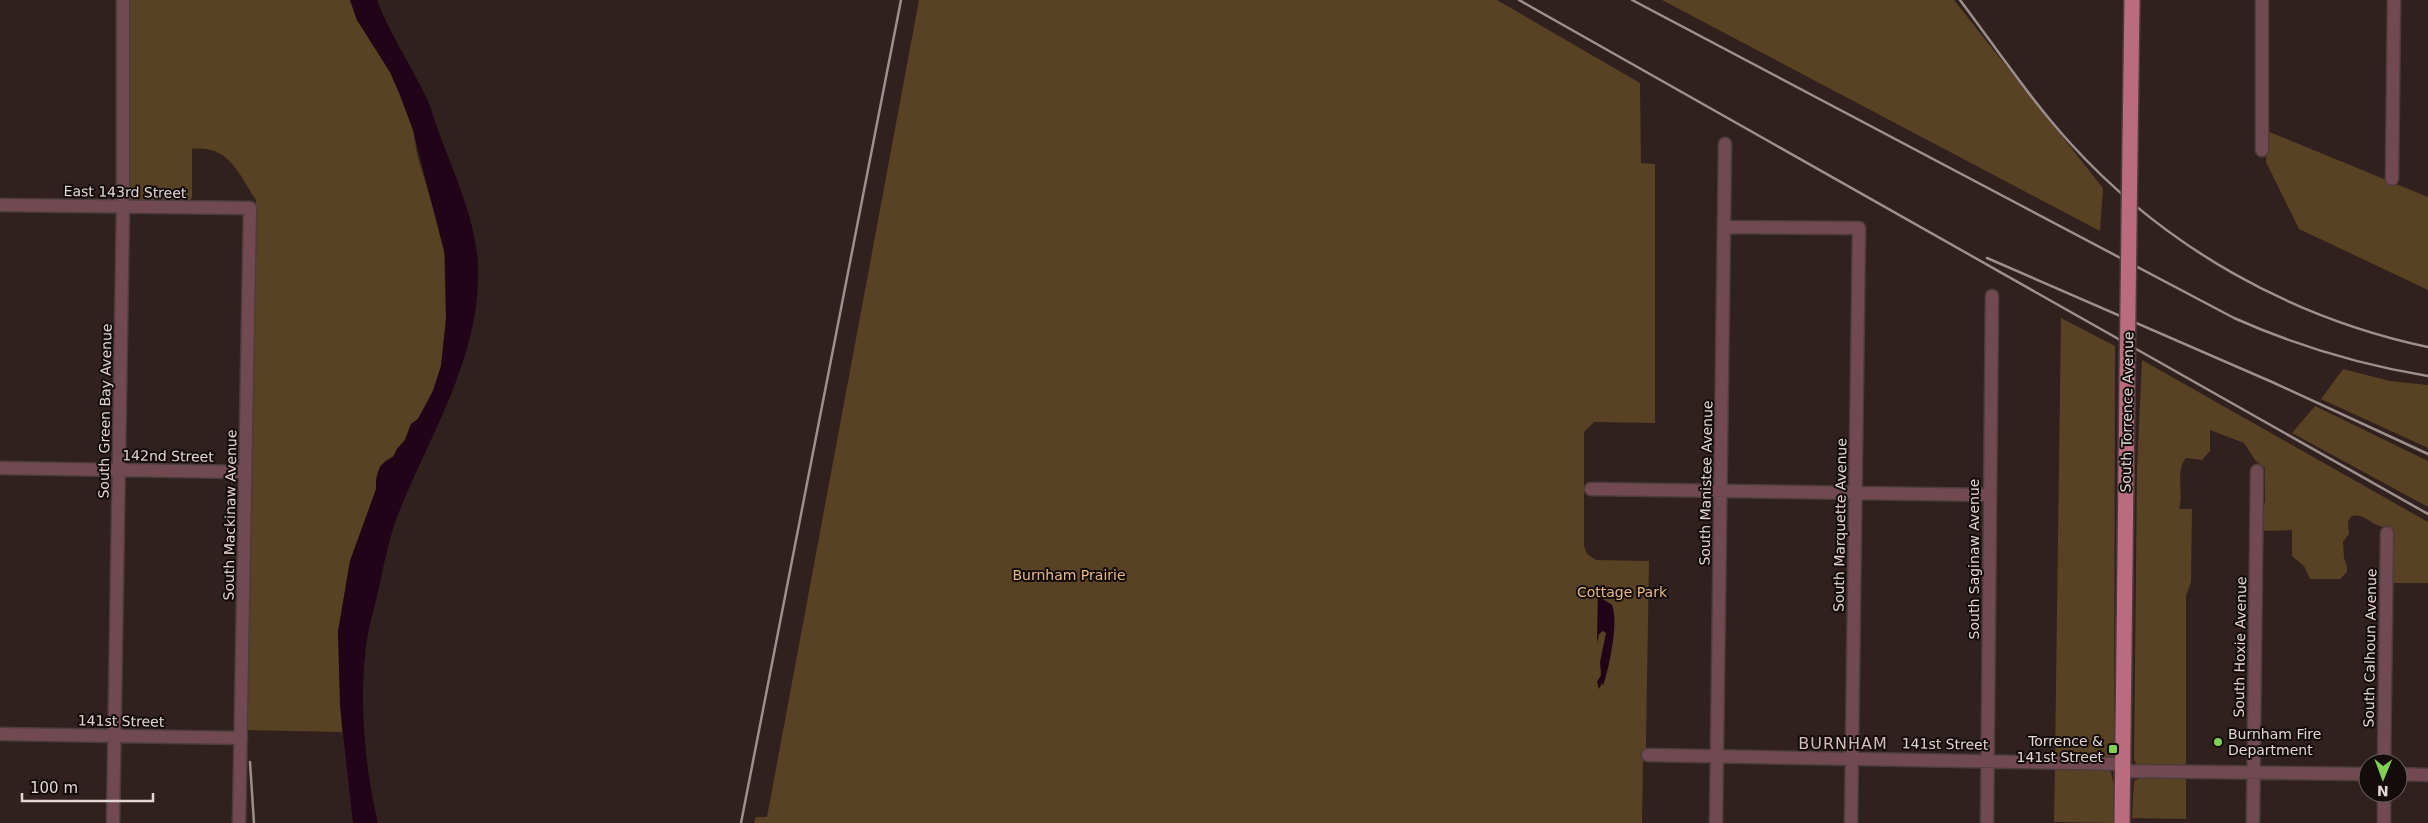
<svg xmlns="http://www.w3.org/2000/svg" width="2428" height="823" font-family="'DejaVu Sans',sans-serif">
  <rect width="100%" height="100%" fill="#30201e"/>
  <!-- green -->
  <path fill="#594123" d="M129,0H350L357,20L390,72L400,95L413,130L417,154L444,245L446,319L441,366L433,391L418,419L411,424L405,440L397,449L396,454L380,466L376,479L377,488L350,561L338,632L342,732L247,730L256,200C238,173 229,145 192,149V198L189,201L133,202L130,200Z
    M919,0H1497L1640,83L1641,163L1655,164V423L1594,422L1584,432V546L1587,554L1596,560L1649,561L1646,742V756L1643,760L1642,823H754L756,817H767Z
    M1662,0H1954L2103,188L2100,231Z
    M2267,131L2428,197V290L2299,229L2266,162Z
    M2061,318L2115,346L2114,758L2055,757Z
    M2142,360L2428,522V583H2393L2392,532L2384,530V527C2371,526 2366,513 2352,516L2348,521L2349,534L2343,542L2344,558L2347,566V572L2340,579H2310L2304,566L2292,556V530L2261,531V509L2265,502V468L2255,460L2244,443L2210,430V451L2202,460L2186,458C2175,471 2184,492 2179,509H2192L2191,582L2186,596V768L2137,765L2134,760L2137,468Z
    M2343,369L2390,381L2428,385V448L2321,399Z
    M2315,406L2428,461V507L2292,433Z
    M2055,767L2102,768L2111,772L2114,787L2113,823L2054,822Z
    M2142,777L2186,778V819L2132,818L2134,781Z"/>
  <!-- water -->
  <path fill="#220418" d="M350,0H377C389,32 409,62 424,93C431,105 434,120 439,133C455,176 476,220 478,266C481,354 433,429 401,507C390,533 385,560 379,587C376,602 371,618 368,633C358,691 364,766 378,823H353L340,706L338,632L350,561L376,489C376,473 379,463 393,457L397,449L405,440L411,424L418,419L433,391L441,366L446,319L445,255L413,130L400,95L390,72L357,20Z
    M1598,587L1600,597L1612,605C1619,621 1609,669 1603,686L1602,683L1599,689L1597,682L1601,675L1600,662L1606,633L1603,631L1599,634L1597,643Z"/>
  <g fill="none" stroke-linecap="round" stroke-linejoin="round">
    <defs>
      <path id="minor" d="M2262,150V0
        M2392,179L2394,0
        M0,205L250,208L239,823
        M1724,227L1859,228L1851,823
        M0,468L245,472
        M1591,489L1989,495
        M0,734L241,738
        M1648,755L2123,764
        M2384,763L2387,533
        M2123,771L2368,774
        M2398,774L2428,775
        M113,823L123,207V0
        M1716,823L1725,144
        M1987,823L1992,296
        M2253,823L2257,471
        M2384,823V793"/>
      <path id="major" d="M2130,148L2132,0
        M2122,823L2127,385"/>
    </defs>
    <!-- minor casing -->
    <use href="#minor" stroke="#4c3d3b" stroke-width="15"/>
    <!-- major casing -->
    <use href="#major" stroke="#4c3d3b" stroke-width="18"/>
    <!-- minor -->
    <use href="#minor" stroke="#704952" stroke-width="12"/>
    <!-- major -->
    <use href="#major" stroke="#ba6c7e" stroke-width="15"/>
    <!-- rail -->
    <path stroke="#9c8f8d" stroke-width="2.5" d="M1519,0L2428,514
      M1632,0L2234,318C2297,346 2361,365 2428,376
      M1960,0C1996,48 2031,100 2071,144C2166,248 2291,318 2428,347
      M1987,258L2272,382L2428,454
      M250,762L254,823
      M741,823L901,0"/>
    <defs>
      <path id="major-bridge" d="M2127,385L2130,148"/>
    </defs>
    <!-- major-bridge casing -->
    <use href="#major-bridge" stroke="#4c3d3b" stroke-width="18" stroke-linecap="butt"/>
    <!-- major-bridge -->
    <use href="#major-bridge" stroke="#ba6c7e" stroke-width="15"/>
  </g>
  <!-- markers -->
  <g fill="#80d051" stroke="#130c0b" stroke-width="2">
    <circle cx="2218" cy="742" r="5"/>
    <rect x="2108" y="744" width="10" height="10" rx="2.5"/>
  </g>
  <g text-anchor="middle" stroke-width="4" stroke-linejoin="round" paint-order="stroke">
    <!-- street labels -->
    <g font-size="14" fill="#e2d7d5" stroke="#130c0b">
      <text transform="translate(125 192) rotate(1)" y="5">East 143rd Street</text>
      <text transform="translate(105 411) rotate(-89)" y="5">South Green Bay Avenue</text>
      <text transform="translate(2127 412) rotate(-89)" y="5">South Torrence Avenue</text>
      <text transform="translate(168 456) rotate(1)" y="5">142nd Street</text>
      <text transform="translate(1706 483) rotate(-89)" y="5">South Manistee Avenue</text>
      <text transform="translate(230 515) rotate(-89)" y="5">South Mackinaw Avenue</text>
      <text transform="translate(1840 525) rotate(-89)" y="5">South Marquette Avenue</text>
      <text transform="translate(1974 559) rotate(-90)" y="5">South Saginaw Avenue</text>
      <text transform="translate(2240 647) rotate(-89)" y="5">South Hoxie Avenue</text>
      <text transform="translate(2370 648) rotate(-89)" y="5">South Calhoun Avenue</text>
      <text transform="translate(121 721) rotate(1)" y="5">141st Street</text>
      <text transform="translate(1945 744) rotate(1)" y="5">141st Street</text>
    </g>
    <!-- park labels -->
    <g font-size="14" fill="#e9ba83" stroke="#130c0b">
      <text x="1069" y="580">Burnham Prairie</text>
      <text x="1622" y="597">Cottage Park</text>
    </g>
    <!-- poi labels -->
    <g font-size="14" fill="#e2d7d5" stroke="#130c0b" text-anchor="start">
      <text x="2228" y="739">Burnham Fire<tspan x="2228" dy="16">Department</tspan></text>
      <text x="2103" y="746" text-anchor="end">Torrence &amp;<tspan x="2103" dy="16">141st Street</tspan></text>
    </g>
    <!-- quarter labels -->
    <g font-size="16" letter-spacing="1" fill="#d4bebb" stroke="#130c0b">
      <text x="1843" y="749">BURNHAM</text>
    </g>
  </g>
  <!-- north arrow -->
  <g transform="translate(2383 778) rotate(181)"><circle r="24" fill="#130c0b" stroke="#665d5c"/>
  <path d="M0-4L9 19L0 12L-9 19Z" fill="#80d051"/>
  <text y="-8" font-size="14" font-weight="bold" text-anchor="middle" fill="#e2d7d5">N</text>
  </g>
  <!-- scale -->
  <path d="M22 793v8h131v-8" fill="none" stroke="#e2d7d5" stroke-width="2.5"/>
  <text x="30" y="793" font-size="15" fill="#e2d7d5" stroke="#130c0b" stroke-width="4" paint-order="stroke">100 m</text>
</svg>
